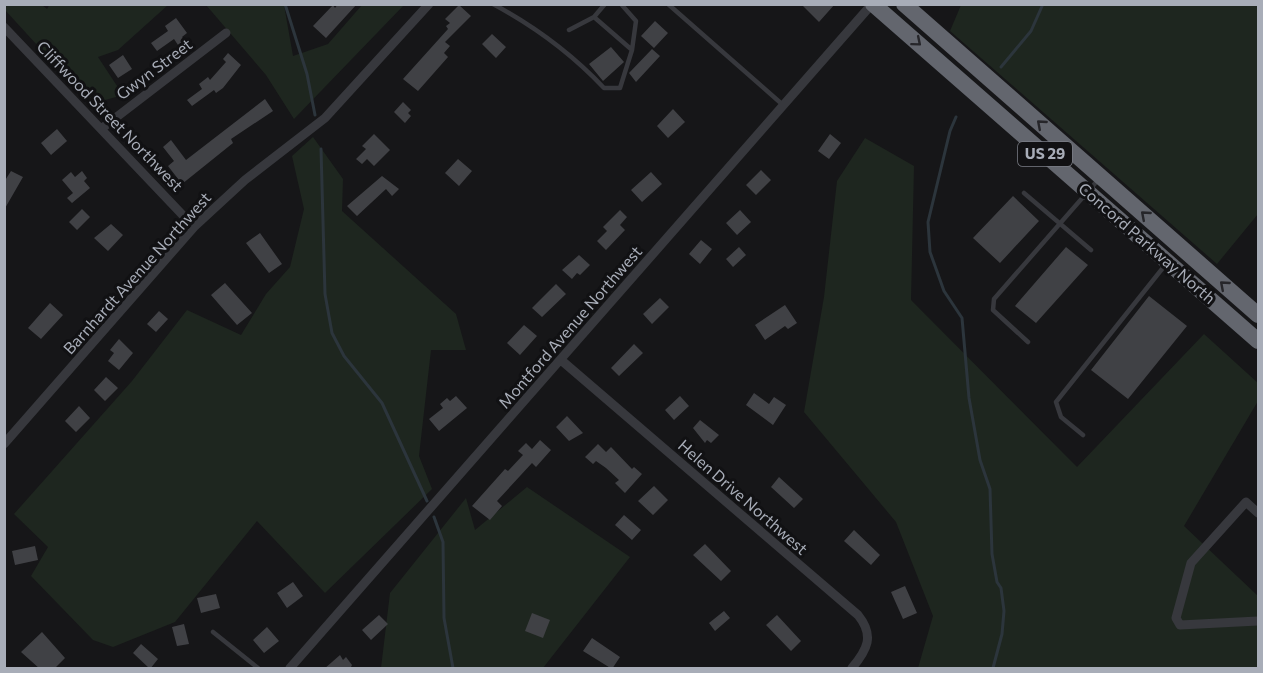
<svg xmlns="http://www.w3.org/2000/svg" width="1263" height="673" font-family="Commissioner,sans-serif">
  <rect width="100%" height="100%" fill="#161618"/>
  <!-- green -->
  <path fill="#1e261f" d="M5,4L42,5L47,9L50,4L168,5L118,50L98,57L123,95L91,104L5,10Z
    M206,5H284L293,56L328,44L362,5H404L294,119L266,75Z
    M961,5H1258V214L1217,264L950,31Z
    M313,137L343,179L342,211L456,314L466,350H431L419,456L432,489L325,593L257,521L175,622L113,647L93,640L31,576L48,547L14,514L132,381L187,310L241,335L266,294L290,267L304,209L292,156Z
    M865,138L914,166L911,300L1077,467L1204,334L1258,383V401L1184,526L1258,596V668H918L933,616L896,522L804,412L824,297L837,181Z
    M527,487L630,557L543,668H381L390,593L466,498L475,530Z"/>
  <g fill="none" stroke-linecap="round" stroke-linejoin="round">
    <!-- stream -->
    <path stroke="#2c353c" stroke-width="3" d="M285,4L307,74L315,115
      M1001,67L1031,31L1043,4
      M956,117L950,131L928,222L930,252L944,291L962,318L969,398L980,460L990,489L992,554L997,582L1001,588L1004,611L1002,634L993,668
      M321,149L325,294L332,333L344,356L382,403L427,501
      M434,517L443,542L444,618L453,668"/>
  </g>
  <!-- building -->
  <path fill="#404145" d="M338,4H357L326,38L313,26L333,5L335,8Z
    M801,4H835L819,22Z
    M459,5L471,16L445,42L450,46L444,53L448,57L418,91L403,79L448,29L446,26L450,23L445,19Z
    M176,18L187,33L182,37L185,40L178,45L174,39L157,51L151,43L168,31L165,26Z
    M655,21L668,33L654,48L641,36Z
    M492,34L506,47L496,58L482,44Z
    M611,47L624,62L603,81L589,64Z
    M652,49L660,56L636,82L629,73Z
    M228,53L241,65L223,88L216,93L214,90L192,106L187,100L202,89L199,84L208,77L210,80L226,62L223,59Z
    M123,55L132,69L118,78L109,65Z
    M265,99L273,111L231,139L233,143L182,184L168,166L174,161L163,147L171,140L186,160Z
    M403,102L411,110L408,113L411,116L405,123L394,112Z
    M673,109L685,122L668,138L657,126Z
    M57,129L67,141L51,155L41,143Z
    M374,134L390,150L374,166L367,159L362,164L356,159L366,149L362,146Z
    M830,134L841,143L829,159L818,151Z
    M458,159L472,171L459,186L445,173Z
    M761,170L771,180L756,195L746,185Z
    M11,171L23,177L4,210V182Z
    M82,171L87,178L84,181L90,188L72,203L67,198L73,193L62,180L71,172L75,177Z
    M651,172L662,184L642,202L631,190Z
    M382,176L399,189L392,196L386,189L357,216L347,206Z
    M1013,196L1039,221L1000,263L973,238Z
    M82,209L90,217L77,230L69,222Z
    M620,210L627,217L620,225L625,230L606,250L597,241L607,231L603,227Z
    M740,210L751,222L737,235L726,223Z
    M111,224L123,235L108,251L94,238Z
    M260,233L282,264L269,273L246,243Z
    M701,240L712,249L700,264L689,254Z
    M739,247L746,255L733,267L726,259Z
    M1066,247L1088,265L1036,323L1015,306Z
    M579,255L590,265L580,275L577,273L572,279L562,270Z
    M225,283L252,313L237,325L211,295Z
    M556,284L566,294L542,317L532,308Z
    M1149,296L1187,326L1128,399L1091,370Z
    M660,298L669,307L652,324L643,314Z
    M50,303L63,315L41,339L28,328Z
    M785,305L797,323L788,329L785,326L765,340L755,325Z
    M159,311L168,319L156,332L147,324Z
    M524,325L537,336L520,355L507,343Z
    M119,339L133,353L119,370L108,361L114,353L110,350Z
    M634,344L643,353L619,376L611,368Z
    M106,377L118,388L105,401L94,390Z
    M754,393L769,404L774,397L786,405L773,425L746,405Z
    M456,396L467,408L439,431L429,419L443,408L440,404L447,398L450,401Z
    M680,396L689,406L674,420L665,410Z
    M79,406L90,418L76,432L65,421Z
    M567,416L583,433L569,441L556,427Z
    M700,420L719,435L711,443L707,440L705,443L693,428Z
    M540,440L551,450L536,467L532,463L497,501L502,506L490,520L472,506L505,469L508,471L523,455L518,451L526,443L532,449Z
    M598,444L606,452L611,447L632,469L634,467L642,474L625,493L615,483L619,480L606,468L596,461L593,464L585,457Z
    M779,477L803,499L794,508L771,487Z
    M654,486L668,500L653,515L638,501Z
    M624,515L641,530L632,540L615,525Z
    M854,530L880,555L871,565L844,541Z
    M705,544L731,571L721,581L693,555Z
    M35,546L38,560L15,565L12,551Z
    M293,582L303,596L287,608L277,593Z
    M905,586L917,613L903,619L891,592Z
    M216,594L220,608L201,613L197,598Z
    M724,611L730,618L715,631L709,623Z
    M532,613L550,620L543,638L525,631Z
    M379,615L388,624L371,640L362,630Z
    M777,615L801,641L791,651L766,625Z
    M184,624L189,644L177,646L172,627Z
    M267,627L279,641L264,653L253,640Z
    M42,632L65,658L54,669H40L21,652Z
    M592,638L620,657L612,669L583,651Z
    M141,644L158,659L150,669L133,653Z
    M340,655L343,660L346,657L352,665L350,669H324Z"/>
  <g fill="none" stroke-linecap="round" stroke-linejoin="round">
    <!-- lane -->
    <path stroke="#37383d" stroke-width="4.5" d="M493,4C534,26 572,54 604,88H620L632,50L594,17L605,4
      M621,4L636,21L632,50
      M668,4L783,105
      M569,30L594,17
      M1024,193L1091,250
      M1028,342L993,310L994,299L1098,180
      M1083,435L1061,417L1056,402L1166,264
      M213,632L258,668"/>
    <!-- street -->
    <path stroke="#37383d" stroke-width="9" d="M4,27L194,227
      M101,129L226,33
      M561,360L858,615C875,636 867,650 852,668
      M4,444L194,227L245,180L325,118L429,4
      M1258,513L1246,502L1191,563L1176,618L1180,625L1258,621
      M290,668L872,4"/>
    <!-- highway -->
    <path stroke="#63666e" stroke-width="16" d="M873,4L1258,341
      M904,4L1258,315"/>
  </g>
  <!-- one-way arrows -->
  <defs><path id="oneway-chevron" d="M-2-3.5L2.5 0L-2 3.5" fill="none" stroke-width="1.6" stroke-linecap="round" stroke-linejoin="round" transform="scale(1.5)"/></defs>
  <g stroke="#26262a">
    <use href="#oneway-chevron" transform="translate(917 42) rotate(40)"/>
    <use href="#oneway-chevron" transform="translate(1041 124) rotate(-139)"/>
    <use href="#oneway-chevron" transform="translate(1145 215) rotate(-139)"/>
    <use href="#oneway-chevron" transform="translate(1224 285) rotate(-139)"/>
  </g>
  <g text-anchor="middle" stroke-width="6" stroke-linejoin="round" paint-order="stroke">
    <!-- shield labels -->
    <rect fill="#111113" stroke="#7b7e86" stroke-width="1.5" x="1018" y="142" width="54" height="24" rx="4.5"/>
    <g font-size="15" font-weight="bold" fill="#a8adb8">
      <text x="1045" y="159">US 29</text>
    </g>
    <!-- street labels -->
    <g font-size="16" fill="#a8adb8" stroke="#111113">
      <text transform="translate(154 69) rotate(-37)" y="6">Gwyn Street</text>
      <text transform="translate(110 116) rotate(46)" y="6">Cliffwood Street Northwest</text>
      <text transform="translate(1147 243) rotate(41)" y="6">Concord Parkway North</text>
      <text transform="translate(137 273) rotate(-48)" y="6">Barnhardt Avenue Northwest</text>
      <text transform="translate(570 327) rotate(-49)" y="6">Montford Avenue Northwest</text>
      <text transform="translate(743 497) rotate(41)" y="6">Helen Drive Northwest</text>
    </g>
  </g>
  <!-- border -->
  <rect width="1263" height="673" fill="none" stroke="#a8adb8" stroke-width="12"/>
</svg>
